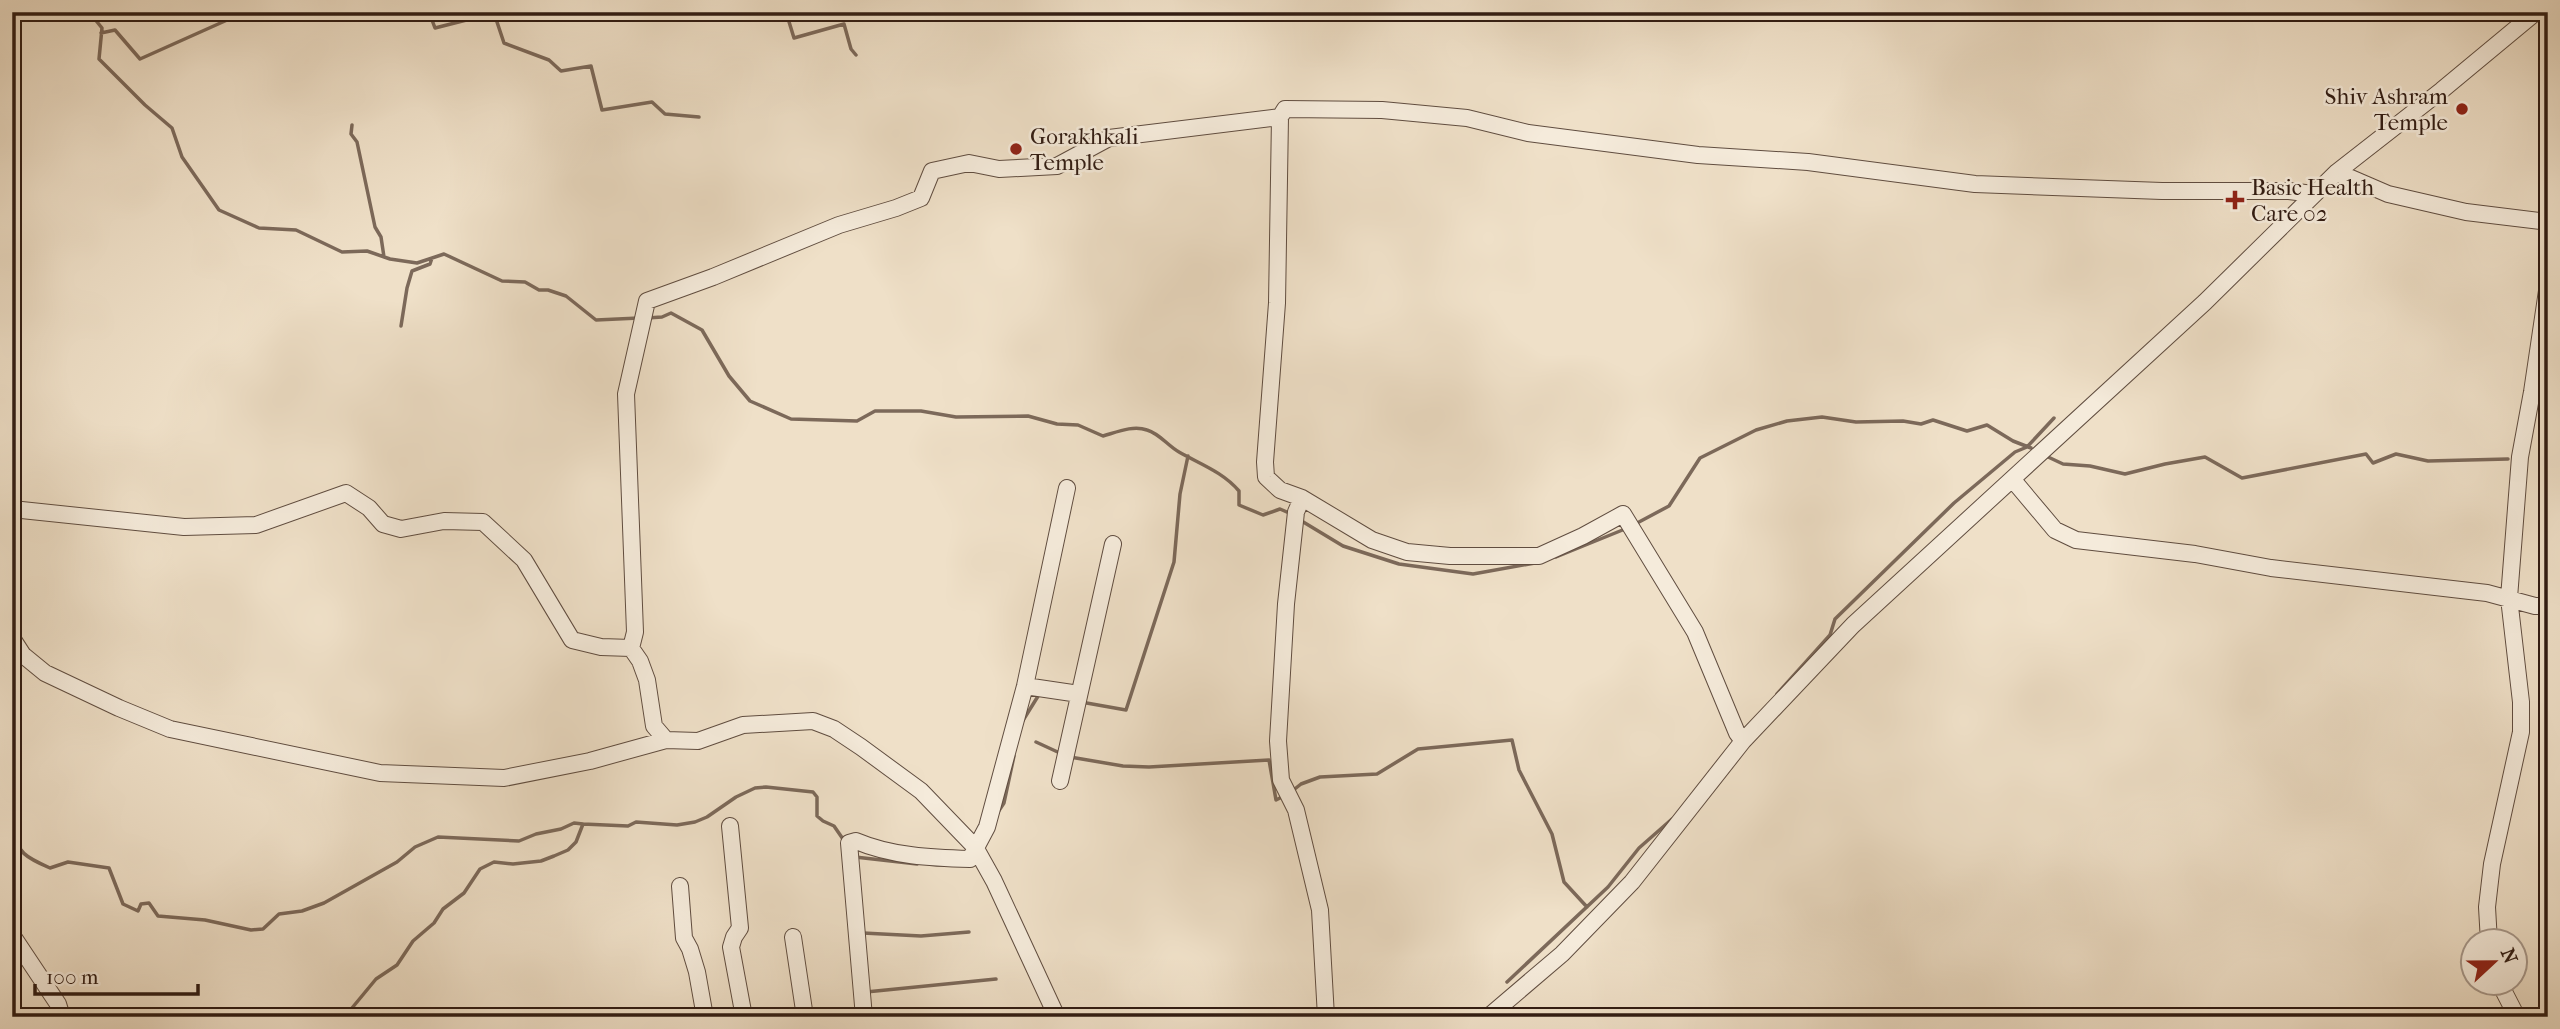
<svg xmlns="http://www.w3.org/2000/svg" width="2560" height="1029" font-family="'IM FELL French Canon',serif">
  <rect width="100%" height="100%" fill="#efe0c8"/>
  <filter id="stains"><feTurbulence type="fractalNoise" baseFrequency=".00286" numOctaves="4"/><feColorMatrix values="0 0 0 0 .2 0 0 0 0 .09 0 0 0 0 .02 0 0 0 .5 -.17"/></filter>
  <radialGradient id="worn" r=".72"><stop offset=".6" stop-color="#630" stop-opacity="0"/><stop offset="1" stop-color="#630" stop-opacity=".3"/></radialGradient>
  <g fill="none" stroke-linecap="round" stroke-linejoin="round">
    <!-- stream -->
    <path stroke="#7c695a" stroke-width="3.5" d="M89,12L102,28L99,59L145,105L172,128L182,157L219,210L259,228L296,230L342,252L367,251L390,259L417,263L444,254L502,281L525,282L539,290H548L566,296L596,320L639,318
      M429,12L435,28L494,13L504,43L549,60L561,71L591,66L602,110L652,102L665,114L699,117
      M786,12L794,38L844,24L851,49L856,55
      M101,33L115,30L140,59L245,12
      M352,125L351,134L357,142L375,227L381,237L384,257
      M647,318L662,317L671,313L702,330L729,376L750,401L791,419L857,421L875,411H921L956,417L1028,416L1057,424L1078,425L1103,436C1117,432 1133,425 1147,430C1160,434 1167,445 1179,452C1200,464 1223,472 1239,491V505L1263,515L1280,509L1289,513
      M401,326L407,288L412,271L430,264L432,258
      M2046,456L2063,464L2090,466L2125,474L2165,464L2205,457L2242,478L2366,454L2373,463L2396,454L2428,461L2508,459
      M2540,458L2548,452
      M1300,520L1343,546L1399,564L1473,574L1535,563
      M1639,522L1669,506L1700,458L1756,430L1787,421L1822,417L1856,422L1903,421L1921,424L1933,420L1967,431L1987,425L2013,441L2031,448
      M1556,557L1625,529
      M1777,694L1830,635L1835,619L1954,503L2015,452L2027,447L2054,418
      M1081,702L1126,710L1174,562L1180,494L1188,456
      M1022,722L1040,693
      M1036,742L1062,754
      M1070,757L1123,766L1149,767L1269,760L1276,800L1282,797
      M1291,792L1301,784L1320,777L1377,774L1418,749L1512,740L1519,770L1552,834L1564,882L1587,907
      M998,812L1004,803L1014,756
      M12,826C16,853 27,858 50,868L68,862L109,868L123,904L138,911L141,904L149,903L158,916L205,920L251,930L263,929L279,914L302,911L324,903L397,862L415,847L438,837L519,841L536,834L561,829L574,823L583,824
      M855,857L917,864
      M863,933L921,936L969,932
      M1507,982L1608,887L1639,848L1672,819
      M866,992L996,979
      M341,1017L352,1008L376,979L397,965L413,941L434,923L443,909L464,893L480,869L494,862L513,864L541,861L554,856L568,850L576,842L583,824L628,826L636,822L677,825L695,822L707,817L736,797L755,788L766,787L813,792L817,797V816L823,821L834,826L845,842"/>
    <defs>
      <path id="minor" d="M1280,117L1277,303L1265,462L1266,477L1280,490L1302,498L1372,540L1407,552L1450,556H1539L1583,536L1623,514L1695,632L1737,733L1743,741
        M2337,172L2388,194L2466,212L2548,222
        M2013,480L2055,530L2076,540L2195,554L2271,568L2487,593L2535,606H2548
        M1302,498L1296,512L1286,604L1278,741L1281,780L1296,810L1320,910L1326,1017
        M12,509L184,527L256,525L346,493L369,508L383,524L401,529L444,521L483,522L524,560L572,640L601,647L631,648L640,661L647,680L654,726L666,740L698,741L743,725L813,721L834,729L861,747L921,791L975,847L994,881L1057,1017
        M12,638L23,655L45,673L119,708L170,729L380,773L504,778L590,761L666,740
        M631,648L635,632L626,394L647,301L713,277L839,225L896,208L921,198L932,171L969,163L999,169L1057,166L1109,138L1280,117L1285,109L1382,110L1467,118L1528,133L1698,155L1808,162L1975,184L2162,191H2289L2313,194
        M1025,686L1079,694
        M1060,781L1113,544
        M730,826L740,928L734,937L731,947L744,1017
        M680,886L684,938L690,949L697,972L705,1017
        M12,935L58,1004L62,1017
        M793,937L805,1017
        M2489,942L2487,907L2492,864L2521,732V702L2509,598L2520,457L2532,392L2548,284
        M2500,984L2517,1017
        M864,1017L849,843L856,841C891,856 932,858 970,859L987,827L1025,686L1067,488
        M1488,1017L1562,954L1632,882L1743,741L1853,625L2205,302L2337,172L2442,90L2536,12"/>
    </defs>
    <!-- minor casing -->
    <use href="#minor" stroke="#604d40" stroke-width="18"/>
    <!-- minor -->
    <use href="#minor" stroke="#f5ebdb" stroke-width="16"/>
  </g>
  <!-- markers -->
  <g fill="#8f2418" stroke="#f5ebdb" stroke-width="2.5">
    <circle cx="2462" cy="109" r="7"/>
    <circle cx="1016" cy="149" r="7"/>
    <path d="M2231.5 189.5h7v7h7v7h-7v7h-7v-7h-7v-7h7z"/>
  </g>
  <g text-anchor="middle" stroke-width="5" stroke-linejoin="round" paint-order="stroke">
    <!-- poi labels -->
    <g font-size="23" fill="#311c13" stroke="#f5ebdb" text-anchor="start">
      <text x="2448" y="104" text-anchor="end">Shiv Ashram<tspan x="2448" dy="26">Temple</tspan></text>
      <text x="1030" y="144">Gorakhkali<tspan x="1030" dy="26">Temple</tspan></text>
      <text x="2251" y="195">Basic Health<tspan x="2251" dy="26">Care 02</tspan></text>
    </g>
  </g>
  <!-- margin -->
  <rect width="2560" height="1029" fill="none" stroke="#efe0c8" stroke-width="42"/>
  <rect x="14" y="14" width="2532" height="1001" fill="none" stroke="#311c13" stroke-width="3.5"/>
  <rect x="21" y="21" width="2518" height="987" fill="none" stroke="#311c13" stroke-width="2"/>
  <!-- north arrow -->
  <g transform="translate(2494 962) rotate(68)"><circle r="33" fill="#f5ebdb" stroke="#a7988b" stroke-width="2"/>
  <path d="M0-5L12 26L0 18L-12 26Z" fill="#8f2418"/>
  <text y="-10" font-size="19" font-weight="bold" text-anchor="middle" fill="#311c13">N</text>
  </g>
  <!-- scale -->
  <path d="M35 984v10h163v-10" fill="none" stroke="#311c13" stroke-width="3.5"/>
  <text x="46" y="984" font-size="21" fill="#311c13" stroke="#f5ebdb" stroke-width="5" paint-order="stroke">100 m</text>
  <rect width="100%" height="100%" filter="url(#stains)"/>
  <rect width="100%" height="100%" fill="url(#worn)"/>
</svg>
